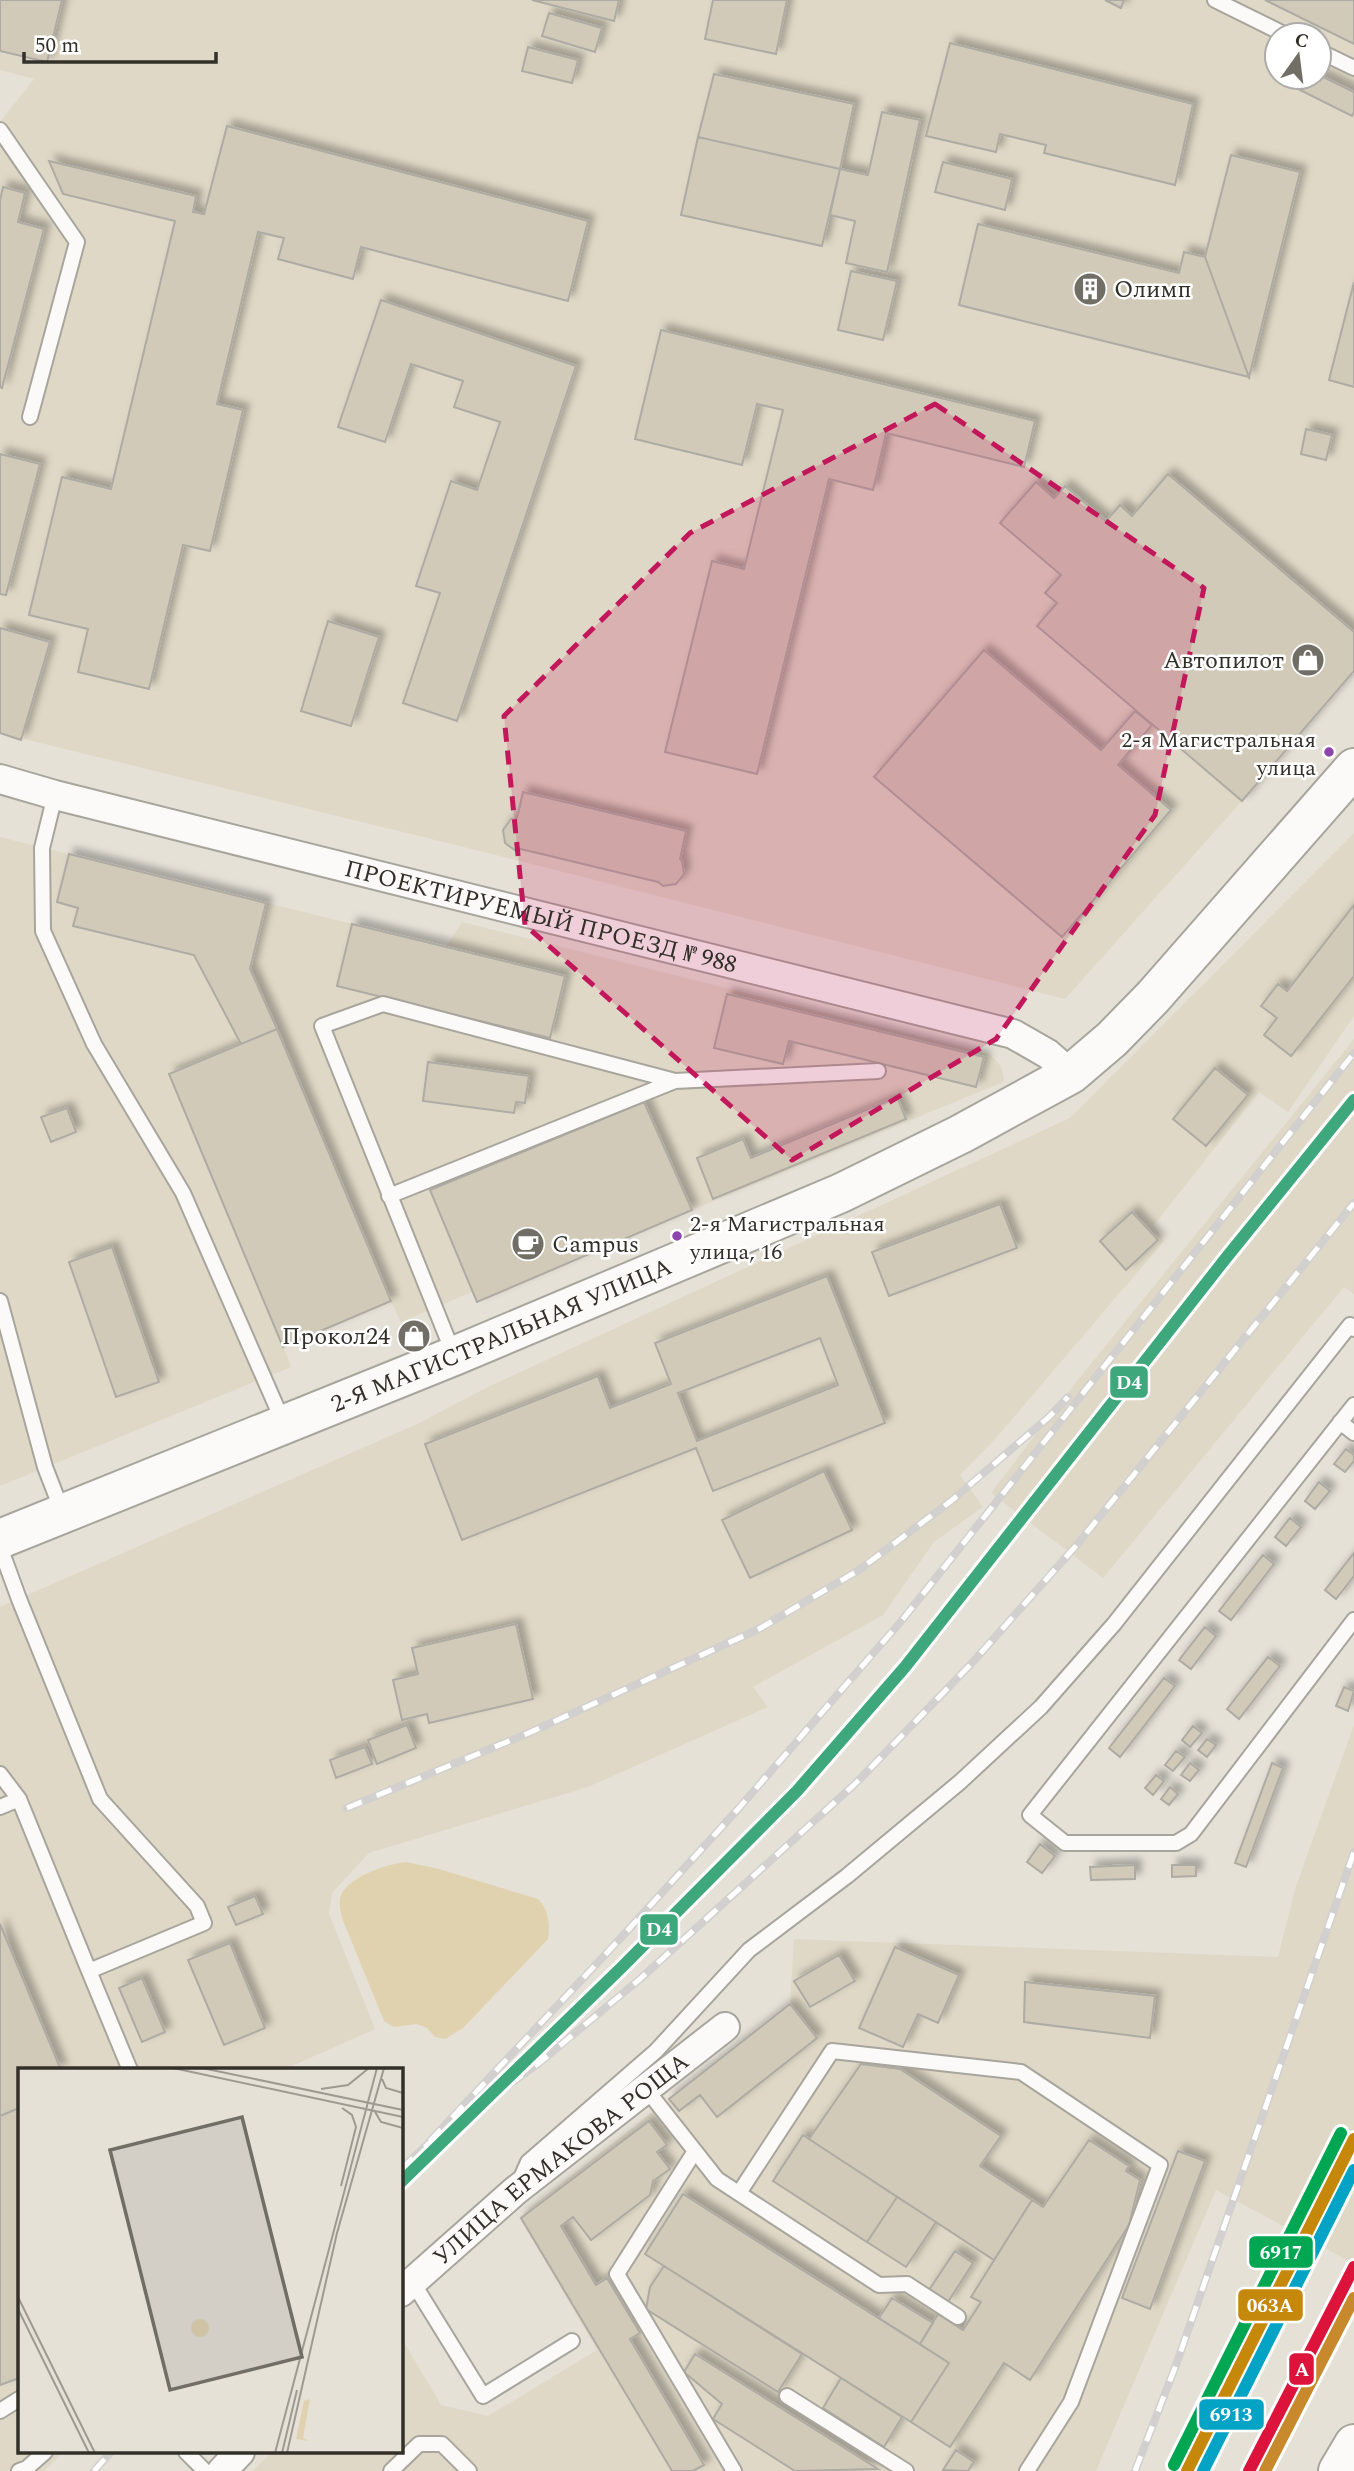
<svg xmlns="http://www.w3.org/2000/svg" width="1354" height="2471" font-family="Spectral,serif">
  <defs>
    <filter id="shadow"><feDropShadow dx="6" dy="-6" stdDeviation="3.5" flood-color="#0004"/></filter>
  </defs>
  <rect width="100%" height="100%" fill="#e5e1d7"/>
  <!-- built -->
  <path fill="#dfd8c6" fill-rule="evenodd" d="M0,0H1354V671L1242,801L1065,999L488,853L0,733V122L34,79L0,70ZM1277,35H1319V77H1277Z
    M1354,833V1016L1288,1112L1259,1092L1154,1225L1164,1241L996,1438L960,1475L983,1507L934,1542L883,1615L753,1687L768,1707L588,1787L369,1853L332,1893L329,1914L375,2029L283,2070H19V2452H63L44,2471H0V1607L415,1425L490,1386L1070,1118Z
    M0,837L446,947L462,922L990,1054L1001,1066L1004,1079L1003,1082L692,1210L477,1302L472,1292L401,1322L391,1302L284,1347L291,1367L0,1486Z
    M1354,1039V1294L1344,1287L1103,1578L991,1493L1069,1391Z
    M1354,1725V2264L1216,2190L1096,2471H252L272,2452H401V2337L441,2405L488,2416L597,2350L519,2217L790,2004L794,1939L1278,1957L1296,1886Z"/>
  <!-- green -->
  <path fill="#e1d2af" d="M406,1862L439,1869L538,1899C549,1910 550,1924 548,1939L463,2028L445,2039L435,2037L427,2028L417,2024L394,2027L384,2021L342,1918C341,1911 338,1902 341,1895C350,1876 387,1864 406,1862Z"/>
  <!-- building -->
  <path fill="#d2cab8" stroke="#adaba3" stroke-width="2" fill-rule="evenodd" filter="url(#shadow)" d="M0,0H62L47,62L0,51Z
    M532,0H619L614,21Z
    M713,0H787L776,54L705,39Z
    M1105,0H1124L1121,8Z
    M1265,0H1354V44Z
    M549,13L602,28L595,52L542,36Z
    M950,43L1193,104L1175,185L1044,153L1046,145L1000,134L996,152L926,136Z
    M528,47L578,60L572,83L522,71Z
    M714,74L854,104L840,169L698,137Z
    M1319,75L1354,92V112L1352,116L1286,83L1289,77H1319Z
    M882,112L920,120L887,272L846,263L855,221L830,215L840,169L868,175Z
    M227,126L588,221L568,301L361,247L353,279L278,259L284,238L258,232L217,404L243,410L210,551L183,545L149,689L78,672L88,629L29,615L62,477L111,489L175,221L63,194L49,161L196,196L193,212L204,214Z
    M698,137L840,169L822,246L681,215Z
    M1231,155L1300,172L1249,377L1205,257Z
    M943,162L1012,179L1005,210L935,192Z
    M3,187L25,193L18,222L44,229L2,388L0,387V200Z
    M978,224L1179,273L1184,252L1205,257L1249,377L959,305Z
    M851,271L897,281L883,340L838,330Z
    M1354,282V387L1329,380Z
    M381,300L576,366L457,721L403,703L440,593L416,586L451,481L477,490L500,422L454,407L463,381L411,364L385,442L338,427Z
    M661,330L1035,421L1024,467L886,433L873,490L829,479L757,774L665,752L712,561L744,569L783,410L757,404L742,465L635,439Z
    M1306,429L1332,435L1326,460L1301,454Z
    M0,454L40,464L6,595L0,594Z
    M1168,474L1354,632V671L1242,801L1037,626L1057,603L1045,593L1061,575L1000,523L1036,482L1054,498L1065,486L1106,521L1120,505L1132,516Z
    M328,621L379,637L351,726L301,711Z
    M0,628L50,642L21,740L0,733Z
    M984,650L1101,750L1135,711L1152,725L1118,765L1171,810L1062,937L874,777Z
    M523,792L686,831L680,859L682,861L684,874L676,884L663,886L658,882L521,849L516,851L505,843L503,830L511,819L517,818Z
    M69,854L266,903L250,969L277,1029L241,1044L194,955L73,926L78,908L57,902Z
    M1354,905V976L1291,1056L1264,1035L1277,1018L1261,1006L1278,984L1287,991Z
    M352,924L565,976L550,1038L337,986Z
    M727,994L984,1057L976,1087L789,1041L783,1064L714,1048Z
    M277,1029L391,1301L283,1347L169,1074Z
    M428,1062L529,1076L525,1103L516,1102L514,1113L423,1101Z
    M1215,1068L1248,1095L1206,1146L1173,1119Z
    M897,1097L906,1119L713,1199L697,1158L743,1139L751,1158Z
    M644,1102L692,1210L477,1302L430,1190Z
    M67,1108L76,1132L51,1142L41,1117Z
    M1000,1204L1017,1248L889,1296L872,1252Z
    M1132,1212L1158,1240L1126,1270L1100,1241Z
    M112,1247L159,1382L116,1397L69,1262Z
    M827,1276L885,1423L713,1491L696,1448L462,1540L425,1444L598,1376L610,1408L671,1384L655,1343ZM820,1338L838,1385L697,1441L678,1393Z
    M1346,1449L1354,1455V1461L1345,1472L1334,1464Z
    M824,1471L852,1530L750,1578L722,1520Z
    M1319,1482L1330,1491L1315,1509L1305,1501Z
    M1290,1518L1301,1527L1286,1546L1275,1537Z
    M1354,1553V1576L1336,1599L1325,1590Z
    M1263,1555L1274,1564L1231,1620L1219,1611Z
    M516,1624L533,1699L429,1723L427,1714L402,1720L393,1680L418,1674L412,1648Z
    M1205,1627L1216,1636L1191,1669L1179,1660Z
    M1268,1657L1280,1666L1239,1719L1227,1709Z
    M1164,1678L1175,1686L1120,1757L1109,1748Z
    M1344,1687L1354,1691L1348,1711L1336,1706Z
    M407,1725L416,1748L377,1764L368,1740Z
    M1193,1726L1202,1733L1190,1747L1182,1740Z
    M1207,1739L1216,1745L1207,1757L1198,1750Z
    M365,1747L372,1764L336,1778L330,1760Z
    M1176,1751L1185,1757L1173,1771L1165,1765Z
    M1190,1763L1199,1770L1190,1781L1181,1775Z
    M1272,1763L1283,1768L1246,1867L1235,1863Z
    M1156,1775L1164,1781L1153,1795L1145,1788Z
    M1170,1787L1178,1794L1169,1805L1161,1799Z
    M1040,1844L1055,1856L1042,1873L1027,1862Z
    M1135,1865V1879L1091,1880L1090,1867Z
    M1172,1865H1196V1876L1172,1877Z
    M255,1896L263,1914L236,1925L228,1907Z
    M0,1924L61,2070H19V2108L0,2116Z
    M230,1943L265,2028L224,2045L188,1960Z
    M895,1947L959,1975L938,2023L918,2014L903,2047L859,2028Z
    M839,1955L855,1981L810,2007L794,1981Z
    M142,1978L165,2032L142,2042L119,1988Z
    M1025,1982L1155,1996L1150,2038L1024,2022Z
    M790,2004L817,2038L717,2117L700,2095L679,2111L669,2099Z
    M861,2064L900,2069L1001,2136L980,2166L1032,2200L994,2260L809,2139Z
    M19,2108V2378L0,2385V2116Z
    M649,2121L667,2145L657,2152L670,2169L653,2181L650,2195L591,2240L573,2217L561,2226L596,2285L607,2278L640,2333L630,2339L704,2465L693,2471H672L521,2218Z
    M803,2135L897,2197L867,2242L773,2181Z
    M1089,2140L1129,2166L1126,2171L1140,2180L1129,2225L1030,2380L1004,2363L950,2447L911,2422L949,2363L920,2344L938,2314L963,2330L981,2302L971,2297L1032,2200L1043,2207Z
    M1178,2151L1205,2161L1150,2309L1122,2298Z
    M683,2194L949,2363L911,2422L645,2254Z
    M897,2197L936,2222L906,2267L867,2242Z
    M955,2251L973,2263L948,2302L929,2290Z
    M664,2266L802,2354L778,2392L646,2309L650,2287Z
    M892,2298L933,2323L920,2344L879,2318Z
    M695,2354L878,2469L795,2471L713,2419L722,2404L684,2372Z
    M841,2378L902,2417L884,2447L823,2408Z
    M956,2450L974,2462L968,2471L943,2470Z"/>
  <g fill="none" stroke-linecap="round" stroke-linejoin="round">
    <defs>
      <path id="lane" d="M1215,0L1286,35
        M1319,51L1354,68
        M0,130L77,242L30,417
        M55,795L42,848L43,931L94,1044L183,1193L284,1424
        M389,1196L675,1081
        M0,1301L45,1467L62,1511
        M454,1355L322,1026L383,1004L675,1081L878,1071
        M1354,1405L1030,1815L1065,1843H1176L1191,1834L1354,1620
        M1340,1422L1354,1433
        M0,1547L19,1599L100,1799L197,1906L204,1923L89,1971L19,1799L0,1774
        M0,1807L19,1799
        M89,1971L130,2070
        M646,2089L695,2151L617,2274L734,2471
        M695,2151L717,2179L879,2285L907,2284L958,2317
        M520,2180L528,2162L656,2051L749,1950L847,1876L960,1782L1041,1707L1114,1624L1350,1325L1354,1329
        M739,2193L832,2051L1021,2072L1160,2165L1071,2402L1027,2471
        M412,2281L483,2396L572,2341
        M787,2396L906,2471
        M0,2411L19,2399
        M186,2452L205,2471
        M19,2471L27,2468L45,2452
        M391,2471L419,2444H442L469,2471"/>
      <g id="street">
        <path id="s1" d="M0,779L55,795L1013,1034L1048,1054L1071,1074"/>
        <path id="s2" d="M401,2292L515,2191L725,2027"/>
        <path d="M222,2471L240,2452"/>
      </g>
      <g id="secondary">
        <path id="s3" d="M0,1539L454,1356L841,1193L961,1134L1047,1087L1071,1074L1112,1039L1153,997L1354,768"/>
      </g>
      <path id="primary" d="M1338,2471L1354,2444"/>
    </defs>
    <!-- lane casing -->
    <use href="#lane" stroke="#a8a59d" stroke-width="18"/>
    <!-- street casing -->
    <use href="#street" stroke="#a8a59d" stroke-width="32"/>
    <!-- secondary casing -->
    <use href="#secondary" stroke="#a8a59d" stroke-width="42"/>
    <!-- primary casing -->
    <use href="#primary" stroke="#a8a59d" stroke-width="42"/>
    <!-- lane -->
    <use href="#lane" stroke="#fbfaf9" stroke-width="14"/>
    <!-- street -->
    <use href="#street" stroke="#fbfaf9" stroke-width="28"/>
    <!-- secondary -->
    <use href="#secondary" stroke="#fbfaf9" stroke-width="38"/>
    <!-- primary -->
    <use href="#primary" stroke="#fbfaf9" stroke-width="38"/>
    <defs>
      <path id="rail" d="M347,1808L531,1732L759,1629L859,1570L951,1501L1049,1417L1068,1397
        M457,2122L539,2063L640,1979L856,1783L972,1663L1075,1547L1354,1203
        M430,2141L618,1941L739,1808L903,1619L1354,1053
        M401,2169L437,2136
        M94,2471L111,2452
        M1135,2471L1176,2365L1354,1852"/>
    </defs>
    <!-- rail casing -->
    <use href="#rail" stroke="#d1d0ce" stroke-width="8"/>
    <!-- rail -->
    <use href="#rail" stroke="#fff" stroke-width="5" stroke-dasharray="16" stroke-linecap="butt"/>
    <defs>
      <path id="rail-1" d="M401,2182L622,1967L797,1791L905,1667L1226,1258L1354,1100"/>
      <path id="rail-2" d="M1249,2471L1354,2267"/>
      <path id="rail-3" d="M1265,2471L1354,2298"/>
      <path id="rail-4" d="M1187,2471L1354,2139"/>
      <path id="rail-5" d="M1203,2471L1354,2170"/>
      <path id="rail-6" d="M1174,2465L1341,2133"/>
    </defs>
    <!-- rail-1 casing -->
    <use href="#rail-1" stroke="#fff" stroke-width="18"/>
    <!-- rail-2 casing -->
    <use href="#rail-2" stroke="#fff" stroke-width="18"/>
    <!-- rail-3 casing -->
    <use href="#rail-3" stroke="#fff" stroke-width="18"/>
    <!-- rail-4 casing -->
    <use href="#rail-4" stroke="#fff" stroke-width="18"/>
    <!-- rail-5 casing -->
    <use href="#rail-5" stroke="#fff" stroke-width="18"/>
    <!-- rail-6 casing -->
    <use href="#rail-6" stroke="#fff" stroke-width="18"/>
    <!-- rail-1 -->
    <use href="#rail-1" stroke="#3ea77c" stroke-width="12"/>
    <!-- rail-2 -->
    <use href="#rail-2" stroke="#dc143c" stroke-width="12"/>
    <!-- rail-3 -->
    <use href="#rail-3" stroke="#c8892c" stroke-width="12"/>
    <!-- rail-4 -->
    <use href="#rail-4" stroke="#c6880a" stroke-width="12"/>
    <!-- rail-5 -->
    <use href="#rail-5" stroke="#03a3c6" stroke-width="12"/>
    <!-- rail-6 -->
    <use href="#rail-6" stroke="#00a651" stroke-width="12"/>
  </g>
  <!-- marked area -->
  <path fill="#c2185b" fill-opacity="0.2" stroke="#c2185b" stroke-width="5" stroke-dasharray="14 9" stroke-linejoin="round" d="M935,404L1204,588L1155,815L996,1039L792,1160L525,925L504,716L690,533Z"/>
  <!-- icons -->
  <defs>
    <symbol id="building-disc" viewBox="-11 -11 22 22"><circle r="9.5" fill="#716e66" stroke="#fff"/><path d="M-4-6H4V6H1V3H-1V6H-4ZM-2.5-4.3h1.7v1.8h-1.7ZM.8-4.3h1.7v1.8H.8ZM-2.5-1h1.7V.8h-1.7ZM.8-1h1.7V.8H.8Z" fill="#fff"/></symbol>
    <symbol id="shop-disc" viewBox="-11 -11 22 22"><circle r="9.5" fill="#716e66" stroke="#fff"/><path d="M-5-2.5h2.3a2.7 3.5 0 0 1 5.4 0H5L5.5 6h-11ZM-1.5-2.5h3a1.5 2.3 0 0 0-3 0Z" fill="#fff"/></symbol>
    <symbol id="cafe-disc" viewBox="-11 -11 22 22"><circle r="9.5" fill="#716e66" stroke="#fff"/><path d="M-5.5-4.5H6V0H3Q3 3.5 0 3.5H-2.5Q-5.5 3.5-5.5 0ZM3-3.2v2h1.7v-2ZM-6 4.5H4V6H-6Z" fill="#fff"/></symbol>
  </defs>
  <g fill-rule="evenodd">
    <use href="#building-disc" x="1071" y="270" width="38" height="38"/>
    <use href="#shop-disc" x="1289" y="641" width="38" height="38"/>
    <use href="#cafe-disc" x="509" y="1225" width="38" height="38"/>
    <use href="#shop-disc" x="395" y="1317" width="38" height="38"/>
  </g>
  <!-- markers -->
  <g fill="#8e44ad" stroke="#fff" stroke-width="2.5">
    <circle cx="1329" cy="752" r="6"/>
    <circle cx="677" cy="1236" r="6"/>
  </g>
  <g text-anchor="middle" stroke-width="5" stroke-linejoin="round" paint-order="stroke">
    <!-- bus labels -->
    <g font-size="22" fill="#333029" stroke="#fff" text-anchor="end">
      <text x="1316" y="747">2-я Магистральная<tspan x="1316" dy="28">улица</tspan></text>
      <text x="690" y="1231" text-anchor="start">2-я Магистральная<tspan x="690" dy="28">улица, 16</tspan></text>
    </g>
    <!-- poi labels -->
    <g font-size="24" fill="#333029" stroke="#fff" text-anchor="start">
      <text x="1114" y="297">Олимп</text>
      <text x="1284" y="668" text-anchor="end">Автопилот</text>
      <text x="552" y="1252">Campus</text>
      <text x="390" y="1344" text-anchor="end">Прокол24</text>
    </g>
    <!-- street labels -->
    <g font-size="24" fill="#333029" stroke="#fff">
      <text dy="8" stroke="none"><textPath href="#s1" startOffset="558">ПРОЕКТИРУЕМЫЙ ПРОЕЗД № 988</textPath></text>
      <text dy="8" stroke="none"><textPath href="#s3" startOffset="541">2-Я МАГИСТРАЛЬНАЯ УЛИЦА</textPath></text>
      <text dy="8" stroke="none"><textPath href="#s2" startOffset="208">УЛИЦА ЕРМАКОВА РОЩА</textPath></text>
    </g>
  </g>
  <!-- overview -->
  <g transform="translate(18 2068)">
    <rect width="385" height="385" fill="#e5e1d7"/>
    <path d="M173 260a9 9 0 1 1 18 0a9 9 0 1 1-18 0ZM292,331L285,370L291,373L278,371L286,333Z" fill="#e1d2af"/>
    <path fill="none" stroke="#9e9a91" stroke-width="2" d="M155,0L385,49M184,0L385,42M364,11L368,20L385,25M303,21L330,17L351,0M356,42L363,54L385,60M323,118L338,59L334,47L324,40M0,229L77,385M0,241L71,385M257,385L359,0M264,385L279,322M269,385L319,165L366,0"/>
    <path fill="#716e66" fill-opacity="0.15" stroke="#716e66" stroke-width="3.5" d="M224,49L284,289L152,322L92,82Z"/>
    <rect width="385" height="385" fill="none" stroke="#333029" stroke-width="3.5"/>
  </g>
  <g stroke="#fff" stroke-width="2.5">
    <rect x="1109" y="1365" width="40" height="34" rx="7" fill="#3ea77c"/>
    <rect x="639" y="1913" width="40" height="33" rx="7" fill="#3ea77c"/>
    <rect x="1248" y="2235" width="66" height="34" rx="7" fill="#00a651"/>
    <rect x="1237" y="2288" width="67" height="34" rx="7" fill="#c6880a"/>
    <rect x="1288" y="2352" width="27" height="34" rx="7" fill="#dc143c"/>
    <rect x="1198" y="2398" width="67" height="33" rx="7" fill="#03a3c6"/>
  </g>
  <g font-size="19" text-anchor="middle" font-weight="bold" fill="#fff">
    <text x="1129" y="1389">D4</text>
    <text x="659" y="1936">D4</text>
    <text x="1281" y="2259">6917</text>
    <text x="1270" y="2312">063А</text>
    <text x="1302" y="2376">A</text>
    <text x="1231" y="2421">6913</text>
  </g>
  <!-- north arrow -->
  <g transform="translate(1298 56) rotate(14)"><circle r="33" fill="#ffffff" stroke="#adaca9" stroke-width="2"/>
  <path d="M0-5L12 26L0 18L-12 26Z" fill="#716e66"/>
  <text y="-10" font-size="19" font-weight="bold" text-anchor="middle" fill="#333029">С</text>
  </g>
  <!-- scale -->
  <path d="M24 52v10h192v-10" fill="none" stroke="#333029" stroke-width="3.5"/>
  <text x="35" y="52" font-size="21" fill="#333029" stroke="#ffffff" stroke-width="5" paint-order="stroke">50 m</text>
</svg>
